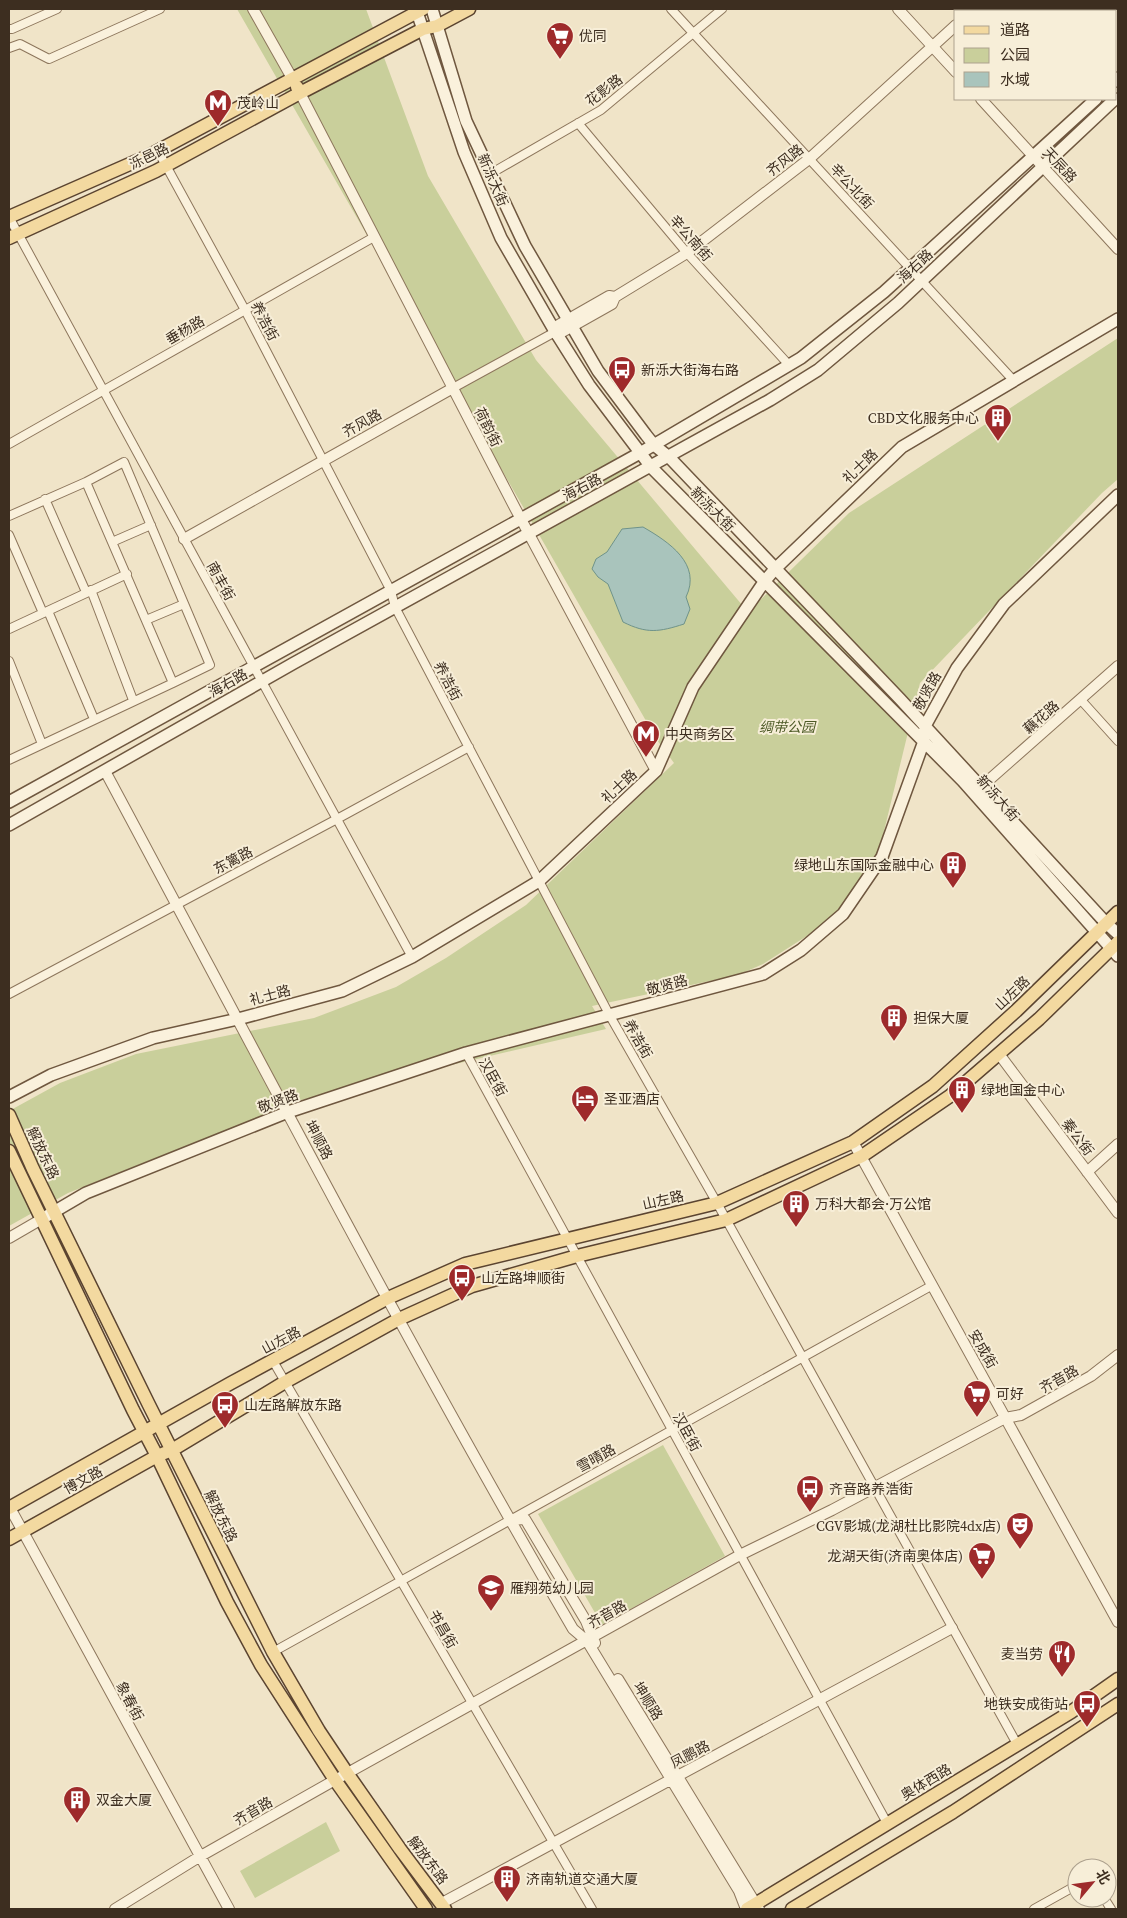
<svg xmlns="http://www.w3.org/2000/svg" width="1127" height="1918" font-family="'Source Serif 4','Noto Sans SC',serif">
  <rect width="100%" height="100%" fill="#f0e4c8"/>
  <!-- green -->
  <path fill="#c9cf9b" d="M237,9H366L428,176L536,360L748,612L849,513L1118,338V479L1102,493L920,683L875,868L824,925L763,964L738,975L592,1006L606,1029L301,1100L68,1193L9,1226V1111L60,1083L136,1054L314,1018L396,987L446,958L526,905L674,763L657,740Z
    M663,1445L725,1556L602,1625L538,1514Z
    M326,1822L340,1851L255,1898L240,1871Z"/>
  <!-- water -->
  <path fill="#a9c4bc" stroke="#6f938a" d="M643,527C669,542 702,564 686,597L690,609L684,624C659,632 647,634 623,622L608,584L598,577L592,569L596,559L607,552L622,529Z"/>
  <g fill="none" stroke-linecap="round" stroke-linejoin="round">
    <defs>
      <path id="minor" d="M671,9L1014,381
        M9,29H12L57,9
        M9,48L20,44L49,59L160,9
        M578,123L687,253L789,365
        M158,151L245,310L391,591L395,607L610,1016L717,1203L1017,1744
        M490,174L601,110L722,9
        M9,217L412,957
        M453,388L555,332
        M9,444L374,237
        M124,462L210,665L173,683L86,482Z
        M45,499L86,592
        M9,516L86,482
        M9,535L43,613
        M112,542L151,525
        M91,590L133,700
        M48,611L94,719
        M146,620L184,604
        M9,629L127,574
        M9,661L42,744
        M1081,700L1118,741
        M9,760L173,683
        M9,994L337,819L469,747
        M466,1053L887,1823
        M273,1361L592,1909
        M273,1652L931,1286
        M1104,1898L1111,1909
        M1034,1909L1077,1885"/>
      <path id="tertiary" d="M253,9L292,78
        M898,9L956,72
        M970,11L973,9
        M300,93L515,508L656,771
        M981,99L1118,249
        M553,328L609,296L615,297L687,253L809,159L956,25
        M557,335L612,304L615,297
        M184,539L453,388
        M105,771C259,1058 409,1348 573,1629L587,1641L739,1891L746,1909
        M981,787L1118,666
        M999,1054L1118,1213
        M853,1142L1118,1622
        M1087,1172L1118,1144
        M9,1238L40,1220
        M9,1506L229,1909
        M510,1520L525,1519L586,1621L595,1643
        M618,1679L759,1909
        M442,1903L952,1628
        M115,1909L199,1857L335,1780L740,1555L832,1510L1005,1418L1021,1415L1091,1376L1118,1355"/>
      <path id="secondary" d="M416,9L464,152L501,238L553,328L589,385L651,467L963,781L1118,956
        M432,9L466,121L525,246L598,371L646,435L654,445L669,457L900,699L1106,923L1118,934
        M1116,81L1118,78
        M9,802L640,453L801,358L884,292L1096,99
        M9,825L294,663L770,400L818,370L898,303L1115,99
        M9,1097L51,1075L153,1038L238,1019L342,991L412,957L539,881L656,771L693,687L764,582L775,569L902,447L1118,319
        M40,1220L86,1193L288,1112L466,1053L763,974L801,950L843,914L882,857L924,741L925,726L957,668L1004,604L1118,495"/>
      <path id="primary" d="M297,87L300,93L423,29L437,26L469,9
        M9,217L148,156L423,9
        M9,238L156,171L300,93
        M9,1115L33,1169L149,1405L273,1652L319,1731L347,1773L400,1849L445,1909
        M9,1151L133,1410L157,1456L227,1602L261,1665L335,1780L426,1909
        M9,1508L231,1383L388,1298L465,1264L717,1203L853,1142L933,1086L1016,1011L1118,912
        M9,1539L157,1456L172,1450L285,1382L399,1319L472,1286L577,1256L726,1220L862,1156L950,1096L1039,1019L1118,942
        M747,1909L1071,1712L1118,1679
        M792,1909L953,1812L1118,1704"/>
    </defs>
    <!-- minor casing -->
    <use href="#minor" stroke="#8d765c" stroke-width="10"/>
    <!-- tertiary casing -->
    <use href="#tertiary" stroke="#8d765c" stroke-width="12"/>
    <!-- secondary casing -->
    <use href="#secondary" stroke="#6f573f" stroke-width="14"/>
    <!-- primary casing -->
    <use href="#primary" stroke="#5b4430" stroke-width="15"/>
    <!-- minor -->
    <use href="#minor" stroke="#faf1dc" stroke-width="8"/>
    <!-- tertiary -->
    <use href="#tertiary" stroke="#faf1dc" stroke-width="10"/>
    <!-- secondary -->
    <use href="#secondary" stroke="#faf1dc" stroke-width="11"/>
    <!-- primary -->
    <use href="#primary" stroke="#f3d9a0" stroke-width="12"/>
  </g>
  <!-- icons -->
  <defs>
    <symbol id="supermarket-pin" viewBox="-11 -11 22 30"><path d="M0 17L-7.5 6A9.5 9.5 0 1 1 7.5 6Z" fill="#9e2a2b" stroke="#f7eed8"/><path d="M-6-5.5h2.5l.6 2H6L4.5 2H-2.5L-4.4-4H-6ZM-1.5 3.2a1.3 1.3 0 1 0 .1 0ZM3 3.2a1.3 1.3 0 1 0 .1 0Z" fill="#fff"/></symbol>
    <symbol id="metro-pin" viewBox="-11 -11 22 30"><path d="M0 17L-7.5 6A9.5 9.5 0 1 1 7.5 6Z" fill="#9e2a2b" stroke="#f7eed8"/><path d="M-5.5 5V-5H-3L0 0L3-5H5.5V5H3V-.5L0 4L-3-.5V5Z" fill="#fff"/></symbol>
    <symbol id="bus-pin" viewBox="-11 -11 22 30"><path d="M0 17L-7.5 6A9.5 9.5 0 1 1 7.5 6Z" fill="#9e2a2b" stroke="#f7eed8"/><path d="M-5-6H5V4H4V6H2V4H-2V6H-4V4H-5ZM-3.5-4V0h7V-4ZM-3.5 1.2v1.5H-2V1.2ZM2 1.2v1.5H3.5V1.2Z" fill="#fff"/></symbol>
    <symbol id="building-pin" viewBox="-11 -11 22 30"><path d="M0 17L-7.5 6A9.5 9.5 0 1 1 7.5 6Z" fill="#9e2a2b" stroke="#f7eed8"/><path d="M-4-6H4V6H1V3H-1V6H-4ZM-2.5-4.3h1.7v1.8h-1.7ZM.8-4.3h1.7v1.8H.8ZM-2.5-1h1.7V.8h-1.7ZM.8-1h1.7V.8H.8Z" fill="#fff"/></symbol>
    <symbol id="hotel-pin" viewBox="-11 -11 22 30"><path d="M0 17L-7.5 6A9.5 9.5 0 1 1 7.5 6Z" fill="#9e2a2b" stroke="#f7eed8"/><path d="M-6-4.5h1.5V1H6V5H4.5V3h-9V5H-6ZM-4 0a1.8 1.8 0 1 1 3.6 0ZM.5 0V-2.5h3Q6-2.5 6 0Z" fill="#fff"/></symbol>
    <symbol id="theatre-pin" viewBox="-11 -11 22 30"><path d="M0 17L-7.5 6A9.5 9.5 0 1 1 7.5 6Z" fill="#9e2a2b" stroke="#f7eed8"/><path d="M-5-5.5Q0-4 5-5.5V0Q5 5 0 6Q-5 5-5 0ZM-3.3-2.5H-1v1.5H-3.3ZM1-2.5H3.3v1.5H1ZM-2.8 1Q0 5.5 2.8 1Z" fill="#fff"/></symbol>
    <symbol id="school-pin" viewBox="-11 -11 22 30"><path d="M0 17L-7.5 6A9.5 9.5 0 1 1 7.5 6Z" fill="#9e2a2b" stroke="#f7eed8"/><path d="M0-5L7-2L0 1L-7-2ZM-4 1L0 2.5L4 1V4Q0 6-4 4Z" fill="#fff"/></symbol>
    <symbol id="restaurant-pin" viewBox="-11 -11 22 30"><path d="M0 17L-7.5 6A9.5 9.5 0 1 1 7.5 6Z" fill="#9e2a2b" stroke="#f7eed8"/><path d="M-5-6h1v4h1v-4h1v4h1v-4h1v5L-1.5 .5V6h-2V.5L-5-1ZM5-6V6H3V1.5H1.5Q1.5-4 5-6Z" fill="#fff"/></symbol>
  </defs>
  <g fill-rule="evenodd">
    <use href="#supermarket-pin" x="544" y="20" width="32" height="43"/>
    <use href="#metro-pin" x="202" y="87" width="32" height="43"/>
    <use href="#bus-pin" x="606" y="354" width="32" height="43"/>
    <use href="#building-pin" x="982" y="402" width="32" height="43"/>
    <use href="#metro-pin" x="630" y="718" width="32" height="43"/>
    <use href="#building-pin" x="937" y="849" width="32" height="43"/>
    <use href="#building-pin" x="878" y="1002" width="32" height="43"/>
    <use href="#building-pin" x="946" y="1074" width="32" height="43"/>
    <use href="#hotel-pin" x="569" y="1083" width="32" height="43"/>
    <use href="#building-pin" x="780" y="1188" width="32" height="43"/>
    <use href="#bus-pin" x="446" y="1262" width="32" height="43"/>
    <use href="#supermarket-pin" x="961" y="1378" width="32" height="43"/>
    <use href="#bus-pin" x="209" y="1389" width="32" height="43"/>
    <use href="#bus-pin" x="794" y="1473" width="32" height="43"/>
    <use href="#theatre-pin" x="1004" y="1510" width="32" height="43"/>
    <use href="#supermarket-pin" x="966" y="1540" width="32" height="43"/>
    <use href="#school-pin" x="475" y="1572" width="32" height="43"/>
    <use href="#restaurant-pin" x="1046" y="1638" width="32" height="43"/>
    <use href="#bus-pin" x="1071" y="1688" width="32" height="43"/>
    <use href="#building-pin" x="61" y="1784" width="32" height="43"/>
    <use href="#building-pin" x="491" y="1863" width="32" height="43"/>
  </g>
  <g text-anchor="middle" stroke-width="4" stroke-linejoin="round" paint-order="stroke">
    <!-- poi labels -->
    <g font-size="14" fill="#3d2e20" stroke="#f7eed8" text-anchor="start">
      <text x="579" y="41">优同</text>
      <text x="237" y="108">茂岭山</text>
      <text x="641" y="375">新泺大街海右路</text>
      <text x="979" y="423" text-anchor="end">CBD文化服务中心</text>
      <text x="665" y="739">中央商务区</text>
      <text x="934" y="870" text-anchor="end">绿地山东国际金融中心</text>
      <text x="913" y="1023">担保大厦</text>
      <text x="981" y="1095">绿地国金中心</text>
      <text x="604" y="1104">圣亚酒店</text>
      <text x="815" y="1209">万科大都会·万公馆</text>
      <text x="481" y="1283">山左路坤顺街</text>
      <text x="996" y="1399">可好</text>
      <text x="244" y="1410">山左路解放东路</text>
      <text x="829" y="1494">齐音路养浩街</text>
      <text x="1001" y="1531" text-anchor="end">CGV影城(龙湖杜比影院4dx店)</text>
      <text x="963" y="1561" text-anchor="end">龙湖天街(济南奥体店)</text>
      <text x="510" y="1593">雁翔苑幼儿园</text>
      <text x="1043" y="1659" text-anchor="end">麦当劳</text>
      <text x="1068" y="1709" text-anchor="end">地铁安成街站</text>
      <text x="96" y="1805">双金大厦</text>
      <text x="526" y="1884">济南轨道交通大厦</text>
    </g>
    <!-- street labels -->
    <g font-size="14" fill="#3d2e20" stroke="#f7eed8">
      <text transform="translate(604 90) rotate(-37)" y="5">花影路</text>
      <text transform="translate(149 156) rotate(-26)" y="5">泺邑路</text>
      <text transform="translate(785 160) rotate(-38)" y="5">齐风路</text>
      <text transform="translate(1060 165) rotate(47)" y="5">天辰路</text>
      <text transform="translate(493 180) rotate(67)" y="5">新泺大街</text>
      <text transform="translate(852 186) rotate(47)" y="5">辛公北街</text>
      <text transform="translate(691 238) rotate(49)" y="5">辛公南街</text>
      <text transform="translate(915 266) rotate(-43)" y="5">海右路</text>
      <text transform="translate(265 321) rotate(62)" y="5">养浩街</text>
      <text transform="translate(185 330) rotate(-30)" y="5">垂杨路</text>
      <text transform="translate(362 423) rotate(-29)" y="5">齐风路</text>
      <text transform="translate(488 427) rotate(63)" y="5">荷韵街</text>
      <text transform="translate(860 466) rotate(-44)" y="5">礼士路</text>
      <text transform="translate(582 487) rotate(-28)" y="5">海右路</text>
      <text transform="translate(713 509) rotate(45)" y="5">新泺大街</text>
      <text transform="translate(221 581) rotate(61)" y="5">南丰街</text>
      <text transform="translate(448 681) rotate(62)" y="5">养浩街</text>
      <text transform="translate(228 683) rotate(-30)" y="5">海右路</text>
      <text transform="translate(927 691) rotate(-61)" y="5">敬贤路</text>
      <text transform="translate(1041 717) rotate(-41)" y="5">藕花路</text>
      <text transform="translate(619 786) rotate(-43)" y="5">礼士路</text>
      <text transform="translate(998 798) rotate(49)" y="5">新泺大街</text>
      <text transform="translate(233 860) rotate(-28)" y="5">东篱路</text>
      <text transform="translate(667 985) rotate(-15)" y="5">敬贤路</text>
      <text transform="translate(1012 993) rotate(-44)" y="5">山左路</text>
      <text transform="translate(270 995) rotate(-15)" y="5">礼士路</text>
      <text transform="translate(638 1039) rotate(60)" y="5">养浩街</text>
      <text transform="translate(493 1077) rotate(61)" y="5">汉臣街</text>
      <text transform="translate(278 1101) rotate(-20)" y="5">敬贤路</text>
      <text transform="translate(1078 1137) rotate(53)" y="5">秦公街</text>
      <text transform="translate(319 1140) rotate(62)" y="5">坤顺路</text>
      <text transform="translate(43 1153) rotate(65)" y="5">解放东路</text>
      <text transform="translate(663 1200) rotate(-13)" y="5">山左路</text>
      <text transform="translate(281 1340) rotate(-28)" y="5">山左路</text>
      <text transform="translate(983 1349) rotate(60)" y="5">安成街</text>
      <text transform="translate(1059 1379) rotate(-29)" y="5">齐音路</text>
      <text transform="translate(687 1432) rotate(61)" y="5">汉臣街</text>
      <text transform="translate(596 1458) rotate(-29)" y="5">雪晴路</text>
      <text transform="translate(83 1480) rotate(-29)" y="5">博文路</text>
      <text transform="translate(221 1516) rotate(64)" y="5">解放东路</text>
      <text transform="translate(607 1614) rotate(-29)" y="5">齐音路</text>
      <text transform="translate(443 1629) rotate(60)" y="5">书昌街</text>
      <text transform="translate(130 1701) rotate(62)" y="5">象春街</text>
      <text transform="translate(648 1701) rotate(58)" y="5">坤顺路</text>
      <text transform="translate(690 1754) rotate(-28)" y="5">凤鹏路</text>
      <text transform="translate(926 1782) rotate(-31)" y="5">奥体西路</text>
      <text transform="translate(253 1811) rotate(-30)" y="5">齐音路</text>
      <text transform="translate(428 1860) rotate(53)" y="5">解放东路</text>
    </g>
    <!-- park labels -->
    <g font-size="14" font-style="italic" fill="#4d5a26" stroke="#f7eed8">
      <text x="787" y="732">绸带公园</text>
    </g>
  </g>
  <!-- border -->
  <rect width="1127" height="1918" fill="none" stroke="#3d2e20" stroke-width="20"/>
  <!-- legend -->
  <rect x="954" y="10" width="162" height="90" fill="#f7eed8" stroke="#ada18e"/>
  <rect x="964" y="26" width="25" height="8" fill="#f3d9a0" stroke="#ada18e"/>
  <text x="1000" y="35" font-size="15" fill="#3d2e20">道路</text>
  <rect x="964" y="48" width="25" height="15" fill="#c9cf9b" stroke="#ada18e"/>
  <text x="1000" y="60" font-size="15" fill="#3d2e20">公园</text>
  <rect x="964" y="72" width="25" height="15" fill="#a9c4bc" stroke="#ada18e"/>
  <text x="1000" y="85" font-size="15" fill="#3d2e20">水域</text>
  <!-- north arrow -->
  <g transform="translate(1092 1883) rotate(61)"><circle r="24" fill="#f7eed8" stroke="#ada18e"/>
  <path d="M0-4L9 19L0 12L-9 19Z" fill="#9e2a2b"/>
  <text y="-8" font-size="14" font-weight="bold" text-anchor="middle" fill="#3d2e20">北</text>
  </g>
</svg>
